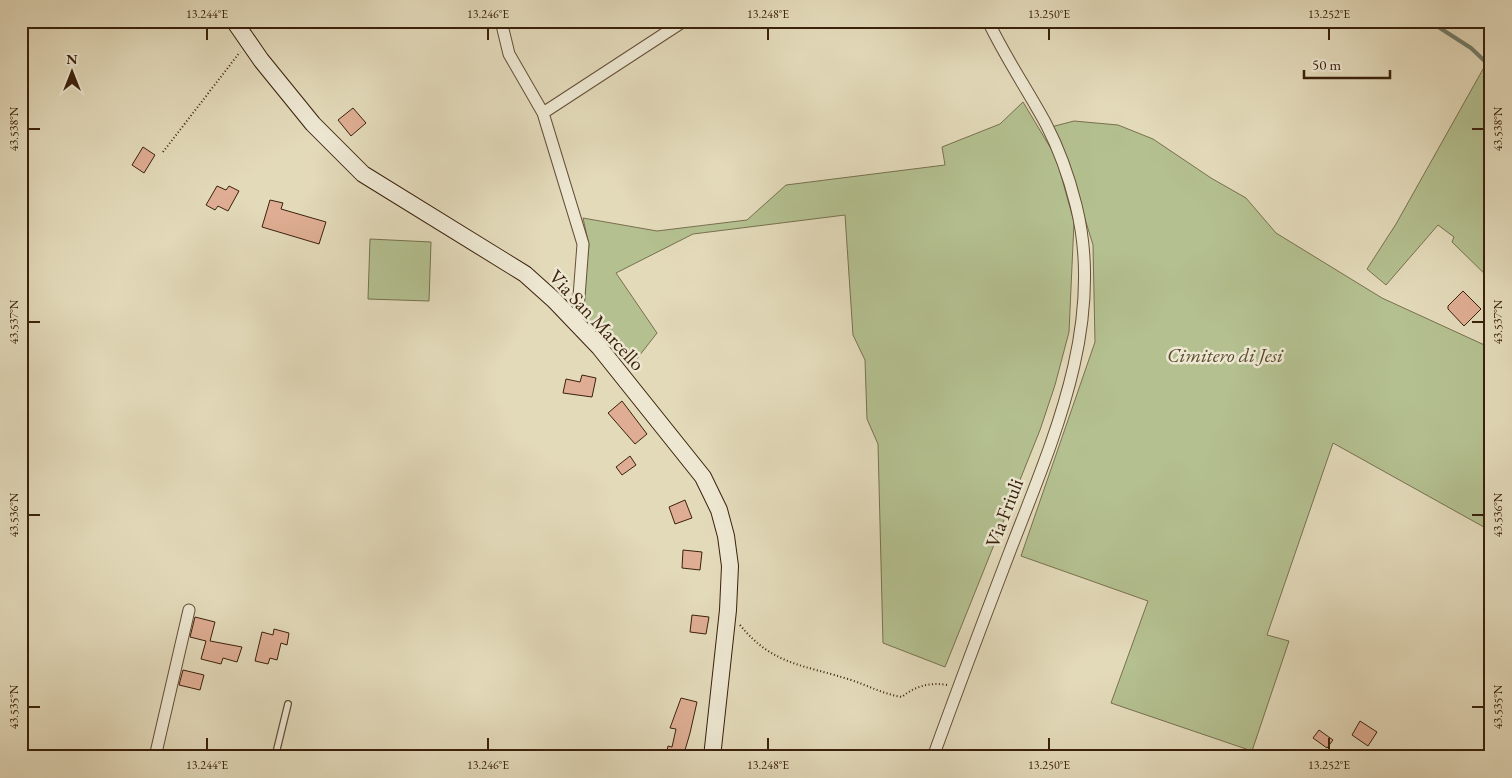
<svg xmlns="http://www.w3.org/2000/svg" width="1512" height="778" font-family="'EB Garamond',serif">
  <rect width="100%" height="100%" fill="#e3daba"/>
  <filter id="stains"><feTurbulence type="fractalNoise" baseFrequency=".004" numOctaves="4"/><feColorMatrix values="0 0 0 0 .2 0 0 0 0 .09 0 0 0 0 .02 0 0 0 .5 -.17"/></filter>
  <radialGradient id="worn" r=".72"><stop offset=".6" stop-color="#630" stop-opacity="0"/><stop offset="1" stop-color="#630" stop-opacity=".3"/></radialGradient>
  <!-- green -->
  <path fill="#b4c090" stroke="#78704e" d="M1491,60V280L1452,242L1454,237L1438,225L1386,285L1367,269L1396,224L1487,62Z
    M1023,102L1056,157L1074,222L1069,332L1055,385L1040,430L945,667L883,643L878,444L867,419L865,360L853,335L845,215L693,234L616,273L657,333L632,365L581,317L589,245L583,218L657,231L747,220L786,185L945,165L942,147L1000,124Z
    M1074,121L1118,125L1153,139L1211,178L1246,198L1276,233L1382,298L1491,348V531L1333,443L1267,635L1289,641L1252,751L1111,703L1148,601L1021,556L1095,342L1093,245L1073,180L1051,127Z
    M370,239L431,242L429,301L368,299Z"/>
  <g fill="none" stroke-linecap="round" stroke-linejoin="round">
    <!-- stream -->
    <path stroke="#727d6a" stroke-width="4" d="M1429,21L1471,48L1491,67"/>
  </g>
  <!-- building -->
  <path fill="#dead93" stroke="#3b210b" d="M353,108L366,123L351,136L338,120Z
    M143,147L155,155L144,173L132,165Z
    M217,186L226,190L229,186L239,191L228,211L218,206L215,210L206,205Z
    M270,200L283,203L281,209L326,222L319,244L262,227Z
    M1463,291L1481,309L1464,326L1448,309V306Z
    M582,375L596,378L592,397L563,393L566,379L580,382Z
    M622,401L647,434L635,444L608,413Z
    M630,456L636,465L622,475L616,467Z
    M685,500L692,518L675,524L669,507Z
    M683,550L702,552L700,570L682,568Z
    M692,615L709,617L706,634L690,632Z
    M195,617L215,622L210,641L242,647L237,662L223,658L221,664L201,659L206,641L190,637Z
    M274,629L289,633L287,645L281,643L277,660L270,658L268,664L255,661L262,632L273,635Z
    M183,670L204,675L200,690L179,685Z
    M681,698L697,702L690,733L683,757L666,756L668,746L672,747L676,729L670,728Z
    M1360,721L1377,732L1368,746L1352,735Z
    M1319,730L1333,740L1327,748L1313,738Z"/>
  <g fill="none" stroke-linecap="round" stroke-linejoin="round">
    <defs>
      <path id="lane" d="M275,757L288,704"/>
      <path id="street" d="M501,21L509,54L543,113
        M577,323L583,244L543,113L684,21
        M155,757L189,610
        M933,757C958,688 984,619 1010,551C1052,442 1106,324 1076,205C1069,177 1059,149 1046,124C1027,89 1005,57 988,21"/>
      <path id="secondary" d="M234,21L261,60L313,124L363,174L525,274L554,300L599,347L703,477L719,510L726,536L730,566L728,610L712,757"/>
    </defs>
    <!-- lane casing -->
    <use href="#lane" stroke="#654f37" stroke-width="8"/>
    <!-- street casing -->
    <use href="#street" stroke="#654f37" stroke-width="13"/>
    <!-- secondary casing -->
    <use href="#secondary" stroke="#3b210b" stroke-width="18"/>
    <!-- path -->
    <path stroke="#3b210b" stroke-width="2" stroke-dasharray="1 2.5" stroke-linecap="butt" d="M163,152L240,52
      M740,625C773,666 806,665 851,680C869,686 883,694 902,697C915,686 930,682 947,685"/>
    <!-- lane -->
    <use href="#lane" stroke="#ede7d2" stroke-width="5.5"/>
    <!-- street -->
    <use href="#street" stroke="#ede7d2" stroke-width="11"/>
    <!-- secondary -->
    <use href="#secondary" stroke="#ede7d2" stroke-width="16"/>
  </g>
  <!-- ticks -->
  <path fill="none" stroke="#3b210b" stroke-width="2" d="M207,28V40M488,28V40M768,28V40M1049,28V40M1329,28V40M28,129H40M1472,129H1484M28,322H40M1472,322H1484M28,515H40M1472,515H1484M28,707H40M1472,707H1484M207,738V750M488,738V750M768,738V750M1049,738V750M1329,738V750"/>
  <g text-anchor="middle" stroke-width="5" stroke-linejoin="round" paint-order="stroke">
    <!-- street labels -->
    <g font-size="20" fill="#3b210b" stroke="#ede7d2">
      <text transform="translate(597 320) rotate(47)" y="7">Via San Marcello</text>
      <text transform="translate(1004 513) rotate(-69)" y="7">Via Friuli</text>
    </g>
    <!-- park labels -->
    <g font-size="20" font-style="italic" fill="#59492c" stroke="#ede7d2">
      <text x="1225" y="362">Cimitero di Jesi</text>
    </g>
  </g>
  <!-- margin -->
  <rect width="1512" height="778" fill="none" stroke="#e3daba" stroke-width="55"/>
  <!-- north arrow -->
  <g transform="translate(72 72)" stroke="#ede7d2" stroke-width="4" paint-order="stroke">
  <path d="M0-4L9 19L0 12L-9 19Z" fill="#3b210b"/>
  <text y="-8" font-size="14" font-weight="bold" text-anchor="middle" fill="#3b210b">N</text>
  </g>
  <!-- scale -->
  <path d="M1304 70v8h86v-8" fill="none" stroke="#3b210b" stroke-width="2.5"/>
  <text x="1312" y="70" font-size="15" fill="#3b210b" stroke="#ede7d2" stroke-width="4" paint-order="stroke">50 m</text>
  <rect x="28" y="28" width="1456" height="722" fill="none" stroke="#3b210b" stroke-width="2"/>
  <g font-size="12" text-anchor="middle" fill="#3b210b">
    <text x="207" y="18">13.244°E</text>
    <text x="488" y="18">13.246°E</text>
    <text x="768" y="18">13.248°E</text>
    <text x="1049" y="18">13.250°E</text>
    <text x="1329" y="18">13.252°E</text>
    <text transform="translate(14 129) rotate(-90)" y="4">43.538°N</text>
    <text transform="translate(1498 129) rotate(-90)" y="4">43.538°N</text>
    <text transform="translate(14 322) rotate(-90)" y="4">43.537°N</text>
    <text transform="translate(1498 322) rotate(-90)" y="4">43.537°N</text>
    <text transform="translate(14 515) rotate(-90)" y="4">43.536°N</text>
    <text transform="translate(1498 515) rotate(-90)" y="4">43.536°N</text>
    <text transform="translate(14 707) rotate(-90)" y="4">43.535°N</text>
    <text transform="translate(1498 707) rotate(-90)" y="4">43.535°N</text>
    <text x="207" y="769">13.244°E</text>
    <text x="488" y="769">13.246°E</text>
    <text x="768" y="769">13.248°E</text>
    <text x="1049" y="769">13.250°E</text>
    <text x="1329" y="769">13.252°E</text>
  </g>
  <rect width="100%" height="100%" filter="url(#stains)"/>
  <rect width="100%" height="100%" fill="url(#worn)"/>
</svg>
